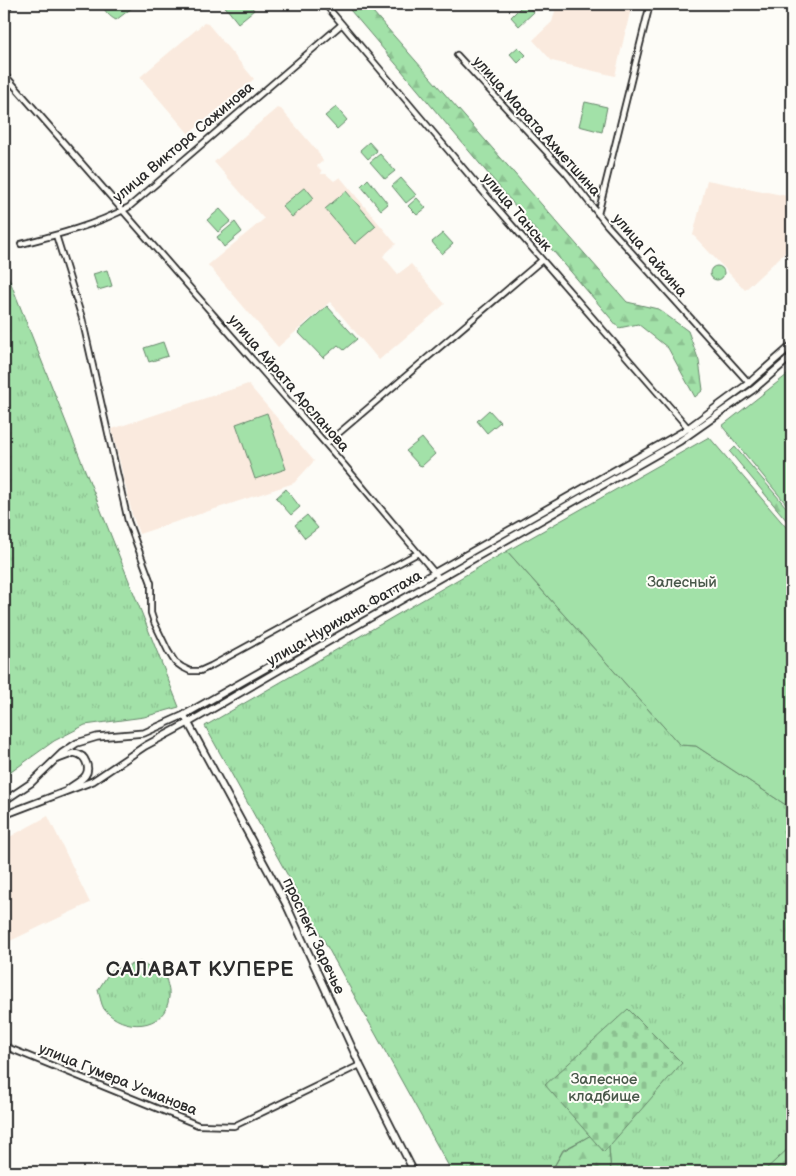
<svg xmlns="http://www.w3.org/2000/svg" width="796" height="1176" font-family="'Balsamiq Sans',sans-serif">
  <defs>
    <pattern id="grass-tufts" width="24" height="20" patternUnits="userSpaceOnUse" patternTransform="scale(1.25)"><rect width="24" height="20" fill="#a2e1a8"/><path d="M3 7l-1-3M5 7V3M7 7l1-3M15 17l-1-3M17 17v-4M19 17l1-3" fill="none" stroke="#8cc191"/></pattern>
    <pattern id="forest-firs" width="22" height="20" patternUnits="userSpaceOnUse" patternTransform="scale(1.25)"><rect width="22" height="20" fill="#a2e1a8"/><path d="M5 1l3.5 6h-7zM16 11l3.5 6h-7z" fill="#8cc191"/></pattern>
    <pattern id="cemetery-stones" width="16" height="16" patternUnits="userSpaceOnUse" patternTransform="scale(1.25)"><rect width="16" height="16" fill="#a2e1a8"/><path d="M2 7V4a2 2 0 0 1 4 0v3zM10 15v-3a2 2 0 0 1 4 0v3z" fill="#8cc191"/></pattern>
  </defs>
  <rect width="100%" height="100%" fill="#fdfcf7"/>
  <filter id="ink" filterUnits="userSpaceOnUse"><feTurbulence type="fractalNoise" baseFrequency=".02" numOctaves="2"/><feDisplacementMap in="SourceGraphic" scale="10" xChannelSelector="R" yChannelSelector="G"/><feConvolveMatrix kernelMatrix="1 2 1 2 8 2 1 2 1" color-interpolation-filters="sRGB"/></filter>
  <g filter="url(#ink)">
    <!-- built -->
    <path fill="#faeade" d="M557,4H632L615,76L552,61L533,40L552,22Z
      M204,23L208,24L254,79L189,134L140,77Z
      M277,108L281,109L318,152L323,161L317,166L322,171L321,174H326L334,181L340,177L396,244L383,256L398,274L411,264L445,304L379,360L330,302L278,347L208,265L264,219L214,162Z
      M707,180L792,197V246L745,290L693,235Z
      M248,384L314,461L294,483L139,534L132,514L112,429Z
      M48,816L90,903L10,941L4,942V840Z"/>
    <!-- grass -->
    <path fill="url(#grass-tufts)" stroke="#66866a" d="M4,266L179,707L144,717L85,725L54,741L4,777Z
      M507,551L680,745L696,746L792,809V1172H611L607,1127L563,1150L551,1172H452L205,726Z
      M140,962L166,978C167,983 170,991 169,997C166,1031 122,1032 104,1009C101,1004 100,996 98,990L111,970Z"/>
    <!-- forest -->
    <path fill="url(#forest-firs)" stroke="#66866a" d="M345,4H366L627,302L658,309L688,331L699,361L703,390L695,397L668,348L638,324L619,328C526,221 437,111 345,4Z
      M735,447L792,514V527L730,452Z
      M607,1126L611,1172H551L563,1151Z"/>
    <!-- cemetery -->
    <path fill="url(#cemetery-stones)" stroke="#66866a" d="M628,1009L682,1063L604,1152L545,1085Z
      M792,1145V1172H763Z"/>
    <!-- green -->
    <path fill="#a2e1a8" stroke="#66866a" d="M102,4H137L116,20C110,17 104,11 102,4Z
      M223,4H249L254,10L238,23Z
      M524,4L534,12L519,26L511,17Z
      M518,47L526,55L518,63L510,54Z
      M585,102L607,107L602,132L579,126Z
      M336,107L347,120L337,129L325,116Z
      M369,142L377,151L368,159L360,150Z
      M380,154L395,171L385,179L370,162Z
      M401,178L416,195L406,203L392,186Z
      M368,179L388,204L381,210L361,186Z
      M305,187L314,198L292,217L282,206Z
      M346,191L376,226L355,244L325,209Z
      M417,198L426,208L417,215L408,206Z
      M220,209L231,221L218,232L207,220Z
      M235,222L242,232L224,247L217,237Z
      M443,233L453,244L442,254L432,242Z
      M710 273a7 7 0 1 1 14 0a7 7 0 1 1-14 0Z
      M107,270L112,286L98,290L93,274Z
      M327,306L357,339L344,350L338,345L323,358L298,332Z
      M163,342L168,356L149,362L144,348Z
      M792,371V511L722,426Z
      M489,410L500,422L487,433L477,421Z
      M267,413L286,469L255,479L236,424Z
      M709,437L792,534V809L696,746L680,745L507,551Z
      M422,438L435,454L422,466L419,465L406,451Z
      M286,489L300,507L291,515L276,498Z
      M307,515L318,528L305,538L295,525Z"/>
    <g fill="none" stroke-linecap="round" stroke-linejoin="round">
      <defs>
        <path id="minor" d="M325,4L485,194L690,430
          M4,12L10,4
          M457,55L566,173L607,225L749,383
          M4,74L345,466L439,578
          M598,214L650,4
          M56,235L82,318L128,521L151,583V613L154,622L168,651L175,662L182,667L190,671H200L211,666L418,553
          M21,244C57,235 96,225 129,207L342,24
          M326,444L542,260
          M4,1046L198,1125L234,1126L360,1065"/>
        <path id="tertiary" d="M184,715L286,904L360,1065L414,1172
          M58,759L74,753C80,754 84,756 86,762C93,777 76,782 68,789
          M4,801L31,783L62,753L77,743L97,737L144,733L184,715L684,431L749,383L792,345
          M4,815L93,781L145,746L188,723L317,648L680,441L754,389L792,356"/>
      </defs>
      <!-- minor casing -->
      <use href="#minor" stroke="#2b2b2b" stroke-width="8"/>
      <!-- tertiary casing -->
      <use href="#tertiary" stroke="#2b2b2b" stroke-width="9"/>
      <!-- minor -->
      <use href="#minor" stroke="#fdfcf7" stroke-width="4.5"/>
      <!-- tertiary -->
      <use href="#tertiary" stroke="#fdfcf7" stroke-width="5.5"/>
    </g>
  </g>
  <g text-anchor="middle" stroke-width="4" stroke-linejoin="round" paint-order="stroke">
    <!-- street labels -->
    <g font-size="15" fill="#2b2b2b" stroke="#fdfcf7">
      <text transform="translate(537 126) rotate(48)" y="5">улица Марата Ахметшина</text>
      <text transform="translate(183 142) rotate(-40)" y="5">улица Виктора Сажинова</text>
      <text transform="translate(517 212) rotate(49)" y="5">улица Тансык</text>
      <text transform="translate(650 255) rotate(49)" y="5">улица Гайсина</text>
      <text transform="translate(289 383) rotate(49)" y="5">улица Айрата Арсланова</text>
      <text transform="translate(344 618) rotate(-30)" y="5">улица Нурихана Фаттаха</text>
      <text transform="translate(314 936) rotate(65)" y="5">проспект Заречье</text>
      <text transform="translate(118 1079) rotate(22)" y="5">улица Гумера Усманова</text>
    </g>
    <!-- park labels -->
    <g font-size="15" fill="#49584a" stroke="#fdfcf7">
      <text x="682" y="587">Залесный</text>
      <text x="604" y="1084">Залесное<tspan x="604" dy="17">кладбище</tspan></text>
    </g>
    <!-- district labels -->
    <g font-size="20" font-weight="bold" letter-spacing="1" fill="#2b2b2b" stroke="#fdfcf7">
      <text x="200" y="976">САЛАВАТ КУПЕРЕ</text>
    </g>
  </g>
  <!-- margin -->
  <rect width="796" height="1176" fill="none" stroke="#fdfcf7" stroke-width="20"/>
  <rect x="10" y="10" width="776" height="1156" fill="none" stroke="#2b2b2b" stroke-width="2" filter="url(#ink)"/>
</svg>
